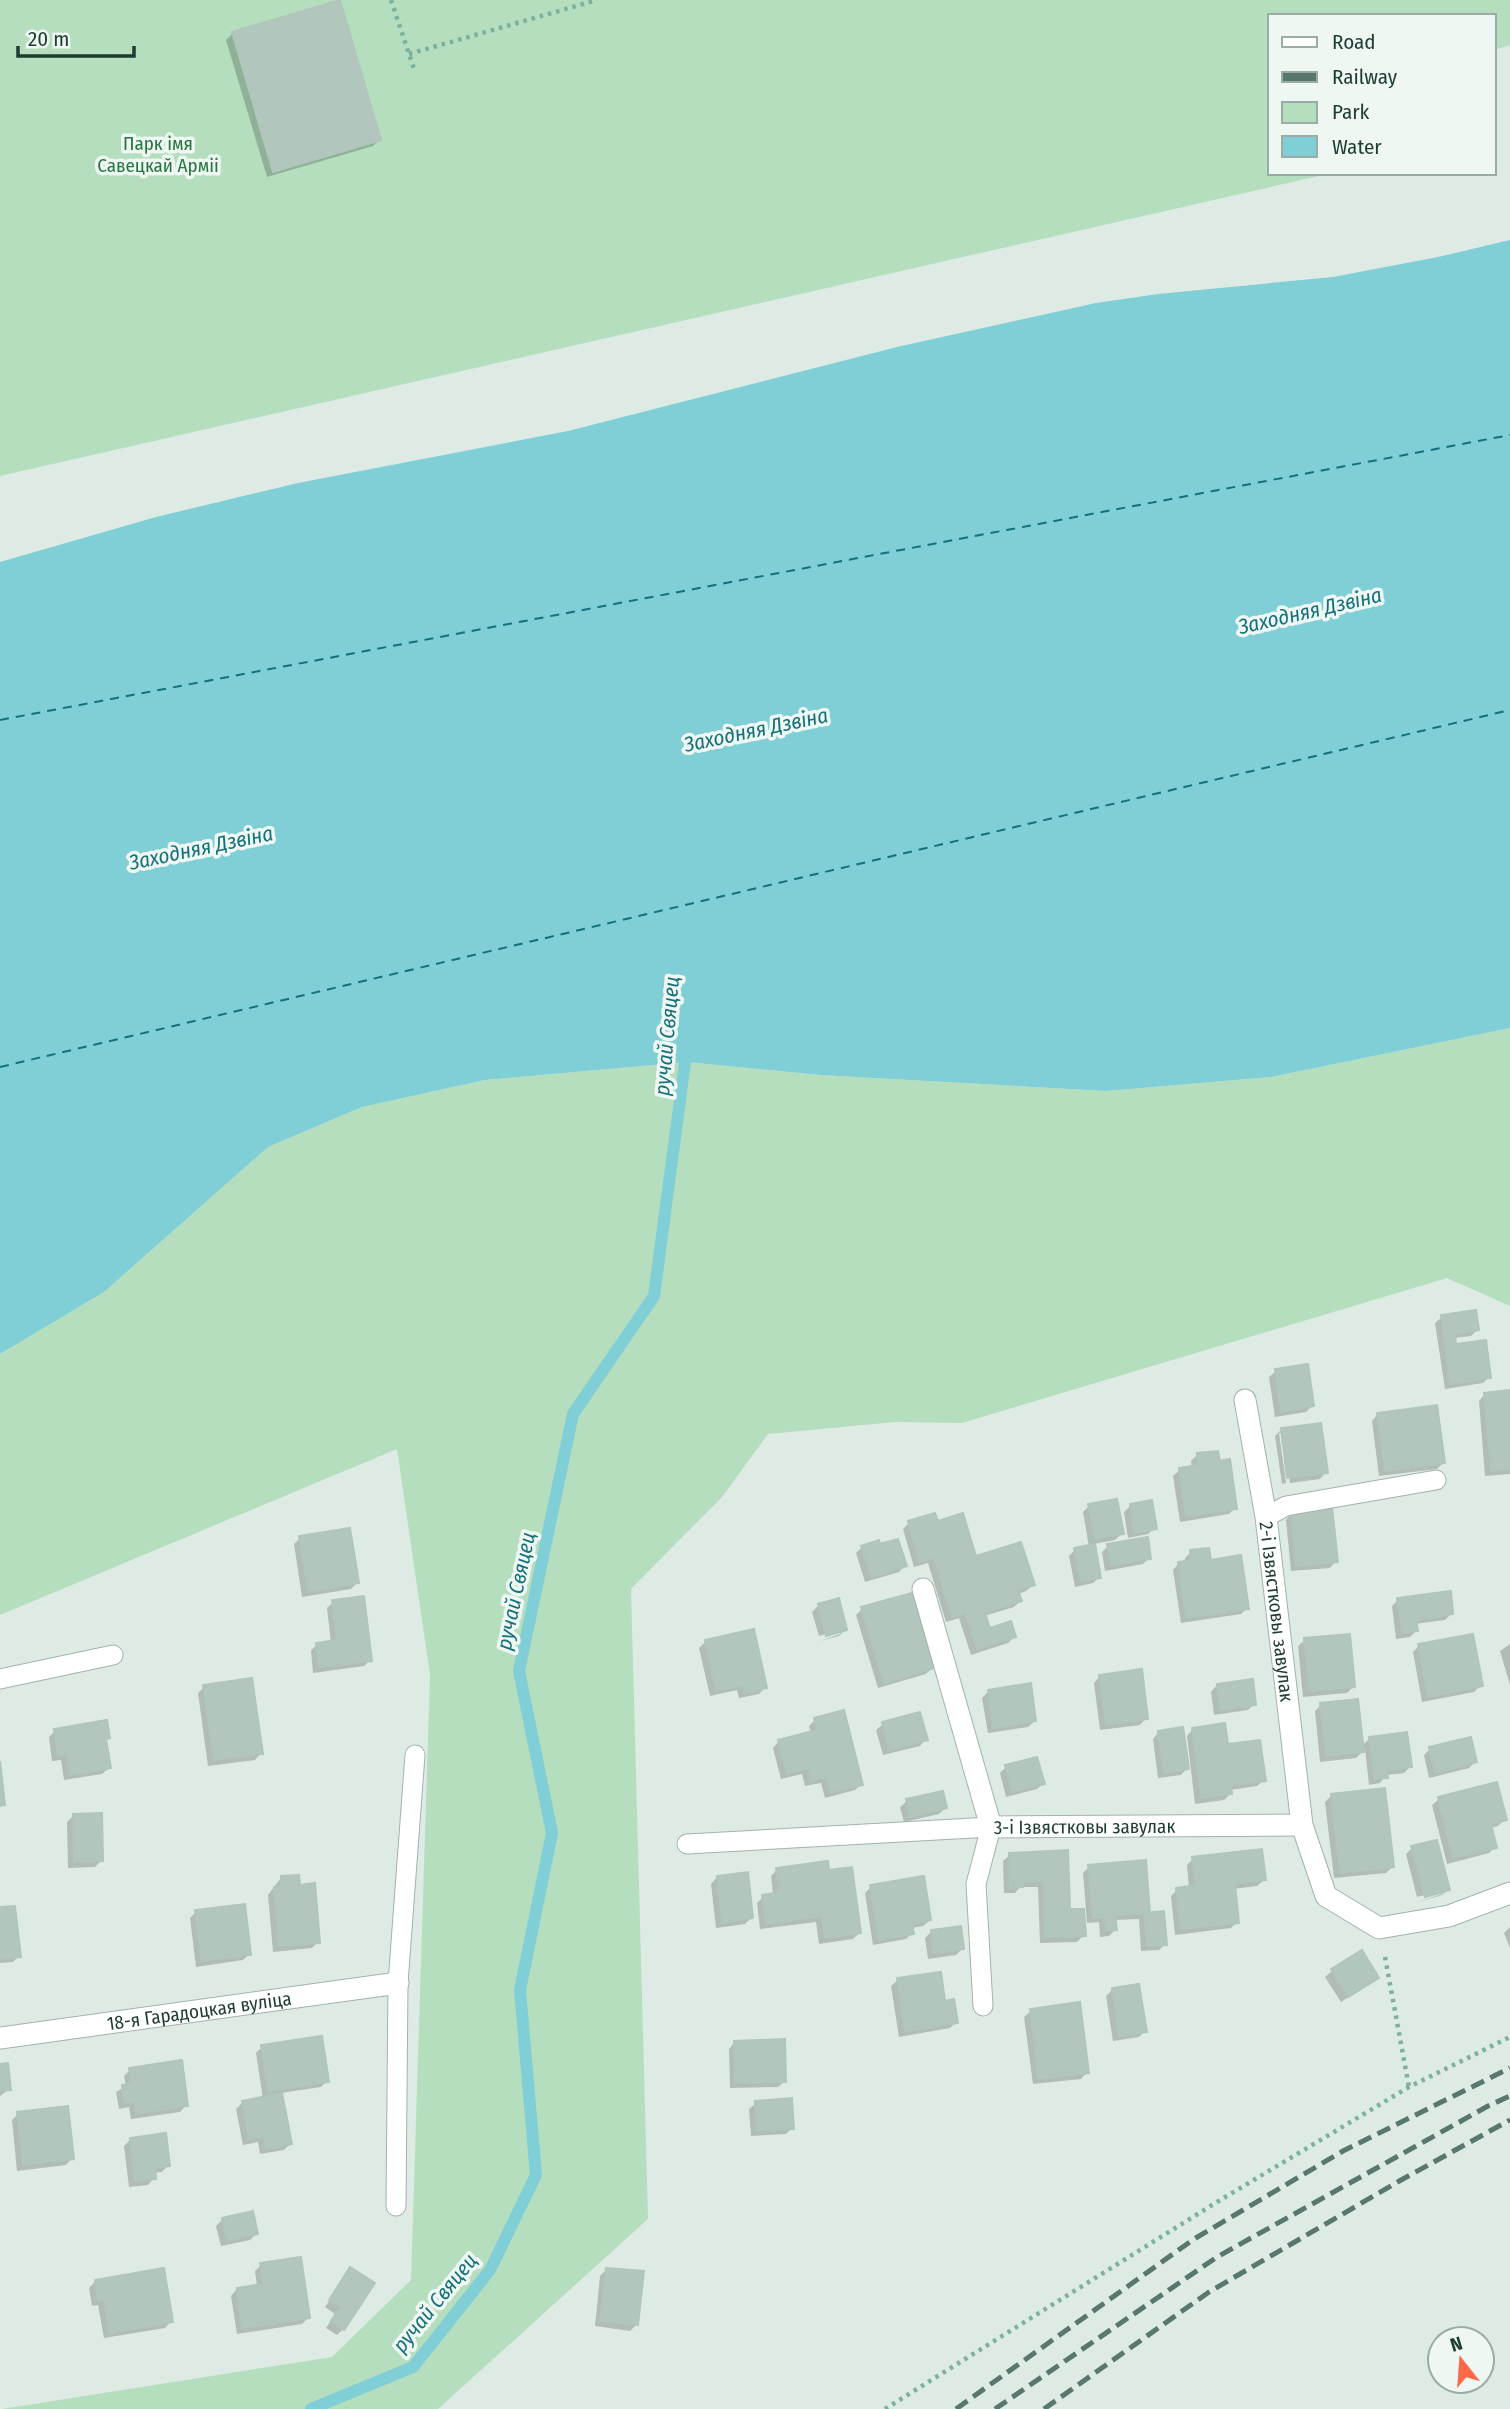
<svg xmlns="http://www.w3.org/2000/svg" width="1510" height="2409" font-family="'Fira Sans Condensed',sans-serif">
  <rect width="100%" height="100%" fill="#deebe4"/>
  <!-- green -->
  <path fill="#b4debd" d="M0,0H1510V45L1494,50V16H1270V173H1332L0,476Z
    M1510,1028V1306L1447,1278L962,1423L895,1422L768,1434L722,1497L631,1589L648,2219L438,2409H2L332,2357L411,2280L430,1675L397,1449L0,1615V1354L104,1292L268,1147L362,1107L485,1080L686,1062L820,1075L1106,1091L1271,1077Z"/>
  <!-- water -->
  <path fill="#80ced6" d="M1510,240V1028L1271,1077L1106,1091L820,1075L686,1062L485,1080L362,1107L268,1147L104,1292L0,1354V562L156,517L298,483L568,431L897,347L1096,303L1158,294L1333,277L1438,257Z"/>
  <!-- shadow -->
  <path fill="#0003" d="M233,33L379,140L373,146L267,177L226,40Z
    M1442,1317L1477,1330L1471,1336L1453,1338L1455,1346L1489,1377L1483,1383L1445,1389L1435,1323Z
    M1276,1371L1312,1406L1306,1412L1275,1417L1269,1377Z
    M1510,1392V1474L1485,1476L1479,1401L1485,1394Z
    M1378,1414L1443,1463L1437,1469L1379,1476L1372,1421Z
    M1281,1430L1326,1472L1320,1479L1290,1483L1283,1433H1279L1286,1483L1282,1484L1275,1436Z
    M1197,1455L1218,1463L1235,1508L1229,1514L1180,1522L1173,1476L1180,1470L1192,1468L1191,1461Z
    M1131,1505L1155,1528L1148,1534L1128,1538L1124,1512Z
    M1089,1506L1122,1533L1115,1540L1093,1544L1099,1577L1093,1583L1075,1587L1069,1556L1075,1550L1089,1547L1083,1512Z
    M1292,1513L1336,1561L1330,1568L1291,1571L1286,1520Z
    M909,1523H937L975,1558L1020,1544L1033,1585L1026,1591L1018,1594L1020,1601L1014,1607L984,1616L989,1630L1014,1637L1008,1643L971,1655L959,1618L946,1622L928,1563L914,1567L903,1529Z
    M300,1538L357,1583L351,1589L302,1597L294,1544Z
    M1108,1546L1149,1558L1143,1564L1105,1571L1102,1552Z
    M862,1547L905,1565L899,1572L865,1582L856,1553Z
    M1191,1552L1209,1562L1247,1608L1241,1614L1181,1623L1173,1570L1179,1563L1185,1562V1558Z
    M1398,1600L1451,1614L1445,1620L1415,1624L1416,1631L1410,1637L1396,1639L1392,1606Z
    M333,1602L370,1660L364,1666L313,1673L311,1651L317,1644L331,1643L327,1608Z
    M819,1605L845,1629L839,1636L820,1641L840,1634V1630L819,1636L812,1612Z
    M862,1609L932,1668L926,1674L878,1688L856,1615Z
    M1305,1640L1353,1687L1347,1693L1303,1697L1298,1646Z
    M706,1641L765,1687L759,1694L739,1698L737,1690L710,1696L699,1648Z
    M1510,1644V1685L1500,1651Z
    M1419,1646L1481,1685L1474,1692L1422,1702L1413,1652Z
    M1100,1676L1146,1718L1140,1725L1100,1730L1094,1683Z
    M1217,1685L1254,1704L1248,1710L1214,1715L1211,1692Z
    M204,1687L261,1753L255,1760L208,1766L198,1693Z
    M988,1692L1035,1721L1028,1727L988,1733L982,1698Z
    M1321,1705L1361,1747L1370,1738L1410,1767L1404,1773L1386,1775L1380,1783L1369,1785L1365,1749L1356,1758L1320,1762L1315,1711Z
    M815,1720L861,1784L855,1790L825,1798L821,1783L805,1786L802,1774L781,1779L773,1748L779,1741L811,1733L809,1726Z
    M883,1724L926,1739L920,1746L883,1755L876,1730Z
    M1193,1729L1226,1746L1264,1780L1257,1786L1230,1790V1794L1224,1800L1195,1804L1187,1736Z
    M55,1731L108,1737L104,1741L109,1768L102,1774L64,1780L61,1760L52,1761L49,1737Z
    M1159,1732L1187,1768L1181,1775L1158,1778L1153,1739Z
    M1430,1749L1475,1762L1469,1768L1429,1778L1424,1755Z
    M1006,1767L1043,1783L1037,1789L1006,1797L1000,1773Z
    M1331,1796L1392,1867L1386,1873L1334,1878L1325,1802Z
    M1439,1799L1505,1819L1498,1826L1490,1828L1495,1847L1489,1853L1447,1864L1432,1805Z
    M907,1801L945,1808L939,1814L904,1822L900,1807Z
    M73,1816L101,1861L95,1867L68,1868L67,1822Z
    M1412,1848L1449,1889L1442,1895L1419,1902L1444,1893V1890L1417,1897L1406,1854Z
    M1066,1852L1068,1911L1084,1935L1077,1942L1040,1943L1038,1887H1020L1015,1893H1004L1003,1861L1010,1855Z
    M1193,1859L1264,1880L1257,1886L1233,1889L1237,1922L1231,1928L1175,1935L1171,1896L1177,1890L1189,1888L1187,1865Z
    M1089,1867L1149,1915L1165,1944L1159,1950L1141,1951L1139,1919L1114,1920L1115,1930L1109,1936L1100,1937L1099,1922L1087,1923L1083,1873Z
    M777,1870L828,1872L859,1933L853,1939L819,1944L816,1922L760,1929L757,1903L763,1897L773,1895L771,1876Z
    M717,1877L751,1918L745,1924L716,1928L711,1884Z
    M281,1878L318,1942L312,1948L273,1952L268,1895Z
    M871,1887L930,1920L923,1926L911,1928L912,1933L906,1939L873,1945L865,1893Z
    M0,1909L19,1956L13,1962L0,1963Z
    M196,1912L249,1954L243,1960L196,1967L190,1918Z
    M1510,1927V1948L1504,1933Z
    M931,1932L962,1949L956,1955L928,1959L925,1938Z
    M1361,1953L1376,1978L1341,2002L1325,1977L1332,1971Z
    M898,1980L943,2003L956,2022L950,2028L899,2037L891,1986Z
    M1113,1989L1145,2031L1139,2037L1113,2041L1106,1996Z
    M1031,2011L1087,2072L1081,2079L1033,2084L1024,2017Z
    M735,2042L785,2081L778,2087L730,2088L729,2049Z
    M262,2047L327,2081L321,2087L281,2093L290,2144L284,2150L260,2154L258,2142L243,2145L236,2109L242,2103L263,2099L256,2053Z
    M0,2065L9,2089L0,2096Z
    M130,2070L186,2105L180,2112L131,2119L129,2107L119,2109L116,2092L126,2086L124,2076Z
    M756,2103L792,2128L786,2134L751,2136L749,2109Z
    M18,2114L72,2158L66,2165L17,2171L12,2120Z
    M130,2140L168,2165L162,2172L153,2173L154,2178L148,2185L129,2187L124,2146Z
    M222,2220L256,2234L250,2240L221,2246L216,2226Z
    M261,2265L308,2318L302,2324L237,2334L231,2296L237,2289L257,2286L255,2271Z
    M351,2269L343,2329L337,2335L326,2328L335,2314L325,2307Z
    M607,2269L637,2324L630,2331L595,2326L600,2276Z
    M95,2282L171,2321L165,2328L104,2338L98,2305L92,2306L89,2288Z"/>
  <g fill="none" stroke-linecap="round" stroke-linejoin="round">
    <!-- stream -->
    <path stroke="#80ced6" stroke-width="12" d="M311,2409L413,2367L490,2270L536,2175L520,1990L552,1833L519,1671L573,1414L654,1296L687,1047"/>
    <!-- ferry -->
    <path stroke="#14717c" stroke-width="2" stroke-dasharray="9 7" stroke-linecap="butt" d="M0,720L1510,435
      M0,1067L1510,710"/>
  </g>
  <!-- building -->
  <path fill="#b3c6bd" stroke="#b0c5bb" stroke-width="2" d="M340,0L381,140L273,172L232,32Z
    M1476,1310L1479,1330L1455,1334L1456,1344L1486,1340L1491,1378L1450,1384L1441,1315Z
    M1308,1364L1314,1406L1281,1412L1275,1369Z
    M1510,1390V1469L1491,1471L1484,1393Z
    M1437,1405L1445,1463L1385,1471L1377,1413Z
    M1321,1423L1328,1473L1287,1478L1281,1428Z
    M1218,1451L1220,1461L1230,1459L1237,1509L1186,1516L1179,1468L1198,1465L1197,1453Z
    M1117,1499L1124,1534L1095,1539L1088,1504Z
    M1152,1500L1157,1529L1134,1533L1130,1504Z
    M1332,1507L1338,1562L1296,1566L1291,1512Z
    M935,1513L938,1521L963,1513L981,1573L942,1585L934,1558L920,1562L908,1521Z
    M350,1528L359,1583L308,1592L299,1536Z
    M1148,1537L1151,1559L1111,1565L1107,1544Z
    M898,1539L907,1566L872,1577L861,1546L879,1540L880,1544Z
    M1021,1542L1035,1585L1018,1590L1022,1601L985,1613L990,1628L1011,1621L1016,1637L977,1649L965,1613L952,1617L942,1585L981,1573L976,1556Z
    M1095,1544L1101,1578L1081,1581L1074,1548Z
    M1209,1548L1211,1560L1241,1555L1249,1609L1186,1618L1178,1562L1191,1560L1190,1550Z
    M1451,1591L1453,1614L1416,1620L1418,1631L1402,1633L1397,1598Z
    M912,1593L934,1668L884,1683L861,1607Z
    M364,1596L372,1661L319,1667L316,1643L337,1640L332,1600Z
    M839,1598L847,1630L826,1636L818,1604Z
    M754,1629L767,1688L744,1693L743,1685L716,1691L705,1640Z
    M1350,1634L1355,1687L1309,1691L1304,1638Z
    M1473,1634L1483,1686L1428,1697L1418,1644Z
    M1142,1669L1148,1719L1106,1725L1099,1675Z
    M252,1678L263,1754L214,1760L203,1685Z
    M1253,1679L1256,1705L1220,1710L1217,1684Z
    M1031,1683L1036,1721L993,1728L988,1690Z
    M1358,1699L1364,1752L1326,1756L1320,1703Z
    M844,1710L863,1785L831,1792L827,1777L811,1781L808,1768L787,1774L778,1740L817,1730L814,1718Z
    M920,1712L928,1740L889,1750L882,1722Z
    M107,1720L110,1738L106,1739L111,1768L70,1775L67,1755L58,1756L54,1729Z
    M1225,1723L1228,1744L1260,1740L1266,1781L1231,1785L1232,1794L1201,1798L1192,1728Z
    M1183,1727L1189,1769L1164,1773L1158,1731Z
    M1407,1732L1412,1767L1387,1770L1388,1778L1375,1779L1369,1737Z
    M1471,1737L1477,1762L1435,1773L1429,1747Z
    M1037,1757L1045,1784L1012,1792L1005,1765Z
    M0,1761L5,1805L0,1806Z
    M1497,1782L1507,1820L1491,1824L1497,1848L1453,1858L1438,1797Z
    M1385,1788L1394,1867L1340,1873L1331,1794Z
    M943,1791L947,1808L910,1817L906,1799Z
    M102,1813L103,1861L74,1862L73,1814Z
    M1437,1840L1450,1890L1425,1897L1411,1846Z
    M1262,1849L1266,1880L1235,1884L1239,1923L1180,1929L1176,1888L1196,1885L1192,1857Z
    M1068,1850L1070,1909H1084L1086,1936L1045,1937L1043,1881L1023,1882V1887L1010,1888L1009,1853Z
    M1146,1860L1150,1913L1115,1915L1117,1930L1106,1931L1105,1917L1093,1918L1088,1865Z
    M828,1861L829,1870L852,1867L861,1933L825,1938L822,1916L766,1924L762,1895L779,1892L776,1868Z
    M748,1872L753,1918L722,1923L717,1876Z
    M299,1875L300,1885L315,1883L320,1943L279,1946L274,1887L281,1886V1876Z
    M924,1876L931,1920L912,1924L914,1934L879,1940L870,1885Z
    M245,1904L251,1955L201,1961L195,1910Z
    M15,1906L21,1957L0,1959V1907Z
    M1164,1911L1167,1945L1147,1946L1144,1913Z
    M961,1926L964,1949L933,1953L931,1930Z
    M1362,1950L1379,1978L1348,1997L1331,1969Z
    M941,1972L945,2001L954,1999L958,2023L905,2031L897,1978Z
    M1139,1984L1147,2032L1119,2036L1112,1988Z
    M1080,2002L1089,2073L1038,2079L1030,2009Z
    M322,2036L329,2082L268,2091L261,2045Z
    M785,2039L786,2082L735,2083L734,2041Z
    M182,2060L188,2106L136,2114L135,2102L124,2103L122,2085L132,2083L129,2068Z
    M8,2063L11,2090L0,2091V2064Z
    M282,2093L292,2144L266,2149L264,2137L249,2139L242,2101Z
    M792,2098L794,2129L757,2131L755,2101Z
    M68,2106L74,2159L23,2165L17,2112Z
    M166,2133L170,2166L155,2168L156,2179L135,2181L130,2138Z
    M253,2211L258,2234L227,2241L222,2218Z
    M301,2257L310,2318L242,2328L237,2288L263,2284L260,2263Z
    M350,2267L375,2283L344,2330L331,2321L340,2307L329,2300Z
    M164,2268L173,2322L109,2333L104,2300L98,2301L95,2280Z
    M606,2268L644,2271L638,2325L600,2321Z"/>
  <g fill="none" stroke-linecap="round" stroke-linejoin="round">
    <defs>
      <path id="lane" d="M1266,1517L1286,1506L1436,1480
        M0,1679L113,1655
        M687,1844L991,1827L976,1884L983,2006
        M396,2206L398,1983L415,1755"/>
      <g id="street">
        <path id="s1" d="M1245,1400L1266,1517L1302,1825L1326,1896L1379,1928L1449,1916L1510,1893"/>
        <path id="s2" d="M923,1589L991,1827L1302,1825"/>
        <path id="s3" d="M0,2038L398,1983"/>
      </g>
    </defs>
    <!-- lane casing -->
    <use href="#lane" stroke="#a1b3ab" stroke-width="21"/>
    <!-- street casing -->
    <use href="#street" stroke="#a1b3ab" stroke-width="23"/>
    <!-- path -->
    <path stroke="#7bb19d" stroke-width="4.5" stroke-dasharray="3.5 5" stroke-linecap="butt" d="M391,0L414,69
      M409,54L597,0
      M1385,1957L1409,2087
      M885,2409L1217,2202L1409,2087L1510,2037"/>
    <!-- lane -->
    <use href="#lane" stroke="#fff" stroke-width="19"/>
    <!-- street -->
    <use href="#street" stroke="#fff" stroke-width="21"/>
    <!-- rail -->
    <path stroke="#58786d" stroke-width="5" stroke-dasharray="14 7" stroke-linecap="butt" d="M956,2409L1194,2239L1343,2151L1510,2068
      M995,2409L1217,2257L1488,2106L1510,2096
      M1044,2409L1209,2292L1401,2180L1510,2120"/>
  </g>
  <g text-anchor="middle" stroke-width="7" stroke-linejoin="round" paint-order="stroke">
    <!-- park labels -->
    <g font-size="19" fill="#25763f" stroke="#eef7f2">
      <text x="158" y="150">Парк імя<tspan x="158" dy="22">Савецкай Арміі</tspan></text>
    </g>
    <!-- street labels -->
    <g font-size="19" fill="#1e3c32" stroke="#eef7f2">
      <text dy="7" stroke="none"><textPath href="#s1" startOffset="214">2-і Ізвястковы завулак</textPath></text>
      <text dy="7" stroke="none"><textPath href="#s2" startOffset="341">3-і Ізвястковы завулак</textPath></text>
      <text dy="7" stroke="none"><textPath href="#s3" startOffset="201">18-я Гарадоцкая вуліца</textPath></text>
    </g>
    <!-- water labels -->
    <g font-size="21" font-style="italic" fill="#14717c" stroke="#eef7f2">
      <text transform="translate(1310 611) rotate(-13)" y="7">Заходняя Дзвіна</text>
      <text transform="translate(756 730) rotate(-12)" y="7">Заходняя Дзвіна</text>
      <text transform="translate(201 848) rotate(-12)" y="7">Заходняя Дзвіна</text>
      <text transform="translate(667 1036) rotate(-85)" y="7">ручай Свяцец</text>
      <text transform="translate(516 1591) rotate(-78)" y="7">ручай Свяцец</text>
      <text transform="translate(435 2303) rotate(-51)" y="7">ручай Свяцец</text>
    </g>
  </g>
  <!-- legend -->
  <rect x="1268" y="14" width="228" height="161" fill="#eef7f2" stroke="#9baca5" stroke-width="2"/>
  <rect x="1282" y="37" width="35" height="10" fill="#ffffff" stroke="#9baca5" stroke-width="2"/>
  <text x="1332" y="49" font-size="21" fill="#1e3c32">Road</text>
  <rect x="1282" y="72" width="35" height="10" fill="#58786d" stroke="#9baca5" stroke-width="2"/>
  <text x="1332" y="84" font-size="21" fill="#1e3c32">Railway</text>
  <rect x="1282" y="102" width="35" height="21" fill="#b4debd" stroke="#9baca5" stroke-width="2"/>
  <text x="1332" y="119" font-size="21" fill="#1e3c32">Park</text>
  <rect x="1282" y="136" width="35" height="21" fill="#80ced6" stroke="#9baca5" stroke-width="2"/>
  <text x="1332" y="154" font-size="21" fill="#1e3c32">Water</text>
  <!-- north arrow -->
  <g transform="translate(1461 2360) rotate(343)"><circle r="33" fill="#eef7f2" stroke="#9baca5" stroke-width="2"/>
  <path d="M0-5L12 26L0 18L-12 26Z" fill="#fe6949"/>
  <text y="-10" font-size="19" font-weight="bold" text-anchor="middle" fill="#1e3c32">N</text>
  </g>
  <!-- scale -->
  <path d="M18 46v10h116v-10" fill="none" stroke="#1e3c32" stroke-width="3.5"/>
  <text x="28" y="46" font-size="21" fill="#1e3c32" stroke="#eef7f2" stroke-width="5" paint-order="stroke">20 m</text>
</svg>
